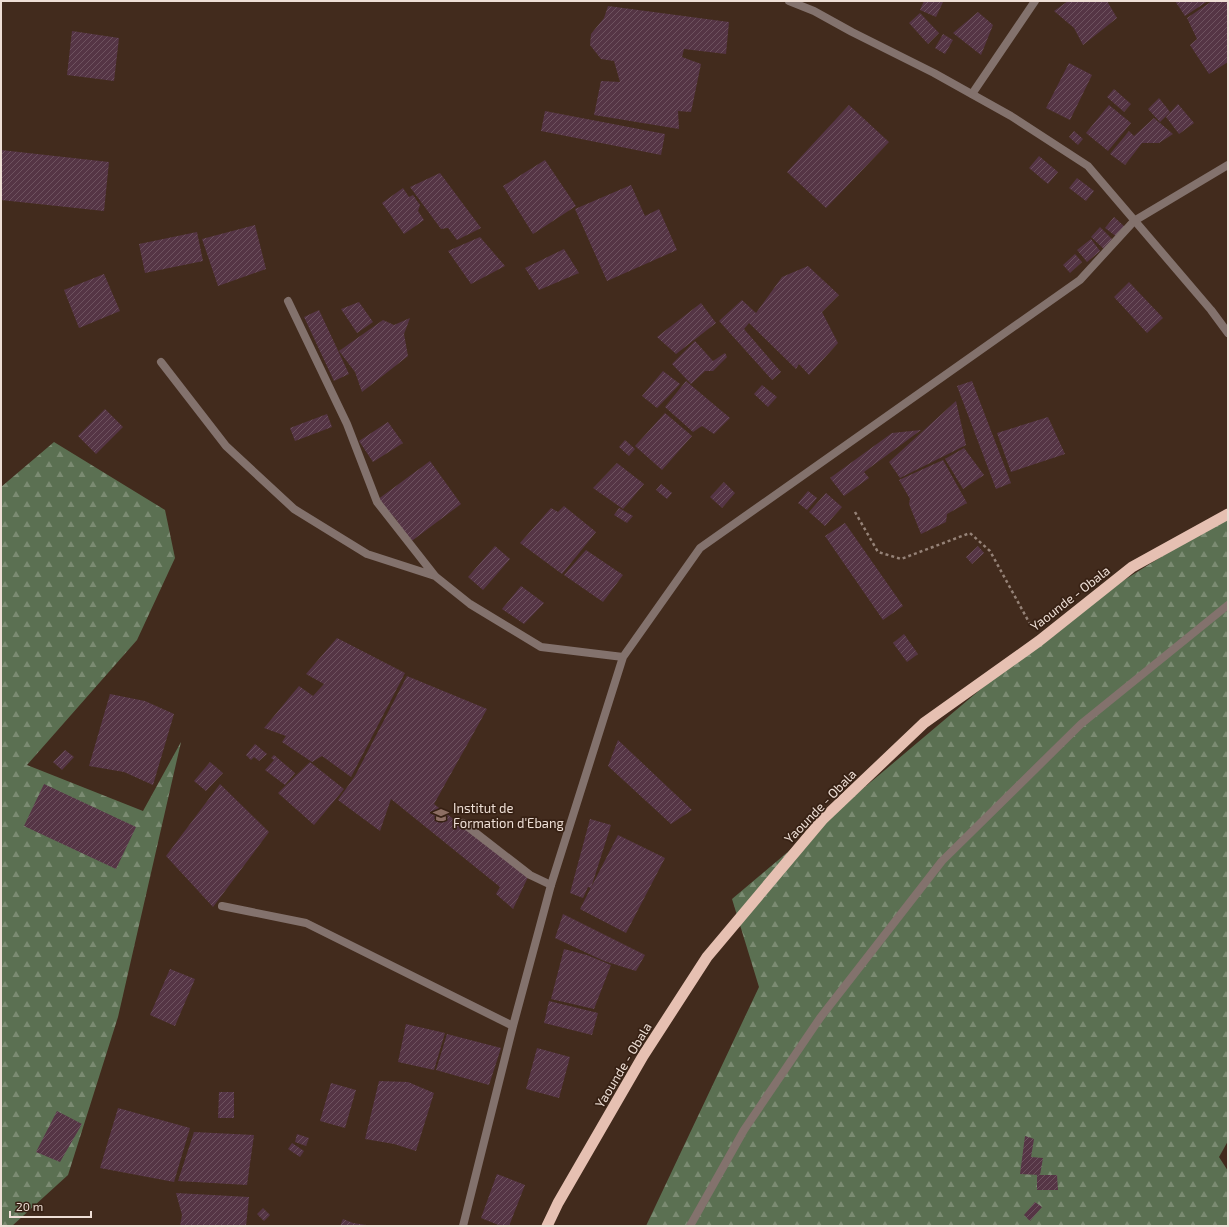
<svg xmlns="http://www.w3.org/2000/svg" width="1229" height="1227" font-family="'Exo 2',sans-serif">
  <defs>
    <pattern id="forest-firs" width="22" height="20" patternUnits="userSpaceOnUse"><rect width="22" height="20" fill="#5b7052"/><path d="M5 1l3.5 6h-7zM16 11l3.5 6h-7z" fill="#7b8b72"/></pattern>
    <pattern id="building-hatch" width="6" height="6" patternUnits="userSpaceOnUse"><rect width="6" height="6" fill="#553545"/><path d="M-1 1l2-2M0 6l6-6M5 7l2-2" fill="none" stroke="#6e525f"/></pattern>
  </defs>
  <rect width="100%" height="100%" fill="#422b1d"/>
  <!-- forest -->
  <path fill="url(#forest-firs)" d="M54,442L165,510L175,558L137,640L27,765L143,811L181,742L118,1017L68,1175L12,1226H1V487Z
    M1228,515V1141L1219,1157L1228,1171V1226H646L759,987L732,899L1070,614Z"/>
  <!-- building -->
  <path fill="url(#building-hatch)" d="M924,1L943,2L936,17L920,10Z
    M1068,1H1107L1117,18L1083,45L1074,28L1054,11Z
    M1175,1H1208L1185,16Z
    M1212,1H1227L1228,4V62L1209,74L1190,45L1197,39L1187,18Z
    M608,6L729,22L726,54L684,49L682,57L701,64L691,112L678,111L679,129L594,115L601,81L620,82L614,61L601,59L590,45L591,34L604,18Z
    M978,12L993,25L981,55L953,33Z
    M920,13L939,33L928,44L909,23Z
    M72,31L119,38L114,81L67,75Z
    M943,34L953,40L945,54L935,48Z
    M1069,63L1092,75L1070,120L1046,108Z
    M1114,89L1131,104L1124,112L1107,97Z
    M1159,98L1170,112L1160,122L1148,109Z
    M1178,104L1194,123L1179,134L1166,117Z
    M849,105L889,142L826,208L787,172Z
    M1109,105L1131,123L1108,151L1086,133Z
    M545,111L665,134L661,155L541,131Z
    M1154,118L1173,134L1159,143H1142L1125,165L1110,154L1129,131L1134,136Z
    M1074,131L1083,139L1078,145L1069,137Z
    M1,150L109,162L104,211L1,200Z
    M1039,156L1058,172L1048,184L1029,168Z
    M545,160L576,206L533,234L503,186Z
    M440,173L481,228L457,240L448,228L441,229L410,187Z
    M1077,178L1094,191L1086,201L1069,188Z
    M631,185L645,216L659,209L677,250L607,281L575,209Z
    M403,188L409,197L413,195L420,205L418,211L424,220L404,234L382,203Z
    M1114,217L1125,227L1117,237L1105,228Z
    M255,225L266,269L218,286L202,239Z
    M1100,227L1113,240L1104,249L1091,237Z
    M197,232L203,261L145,273L139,244Z
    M480,237L505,266L471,284L448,251Z
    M1091,239L1100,251L1087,262L1077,250Z
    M564,249L579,273L539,290L525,268Z
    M1075,254L1082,262L1070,273L1063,265Z
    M808,266L839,295L822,312L838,343L809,375L799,364L796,369L749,323L744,329L781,372L772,380L719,321L742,300L756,313L782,277Z
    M104,274L120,311L79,328L64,290Z
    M1129,282L1163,318L1147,333L1114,297Z
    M359,302L373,322L357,333L341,309Z
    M701,303L716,323L676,354L657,337Z
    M319,310L349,374L334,381L304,317Z
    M410,318L404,334L408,356L362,392L355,372L339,351L383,320L394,325Z
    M695,341L713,361L725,353L727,357L713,371H705L691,384L672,364Z
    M663,371L680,384L657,408L642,396Z
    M686,381L730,418L714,434L702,426L693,432L665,407Z
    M972,381L1011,483L996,489L957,386Z
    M762,385L777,397L768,407L754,394Z
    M956,401L966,445L900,478L889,462Z
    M105,409L123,427L96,454L78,436Z
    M665,413L692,436L662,470L635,446Z
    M327,414L332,427L295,441L290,428Z
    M1048,417L1065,454L1011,472L997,433Z
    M388,422L403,443L373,462L359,441Z
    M921,430L864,472L869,478L844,496L830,478L892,433Z
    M625,440L635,449L629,456L619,447Z
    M964,448L984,475L963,489L945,459Z
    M943,460L967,503L947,514L946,522L921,534L909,504L910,499L899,480Z
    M430,461L461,504L409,543L396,519L377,500Z
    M617,463L644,484L623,509L593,488Z
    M724,482L735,493L722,508L710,497Z
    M661,484L672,493L667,499L656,490Z
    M808,491L817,498L807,510L798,503Z
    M826,493L842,507L825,526L809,512Z
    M564,506L596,532L562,574L520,543L551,508L558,512Z
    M619,508L633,516L627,523L614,515Z
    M845,523L903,606L883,620L825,536Z
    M495,546L510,559L483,590L468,577Z
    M978,546L984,553L972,564L966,557Z
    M586,550L623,575L603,602L564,575Z
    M521,586L544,603L524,624L502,609Z
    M904,634L918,654L907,662L893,643Z
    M337,638L405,673L351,777L322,756L312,762L282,742L286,736L264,728L299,686L313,696L324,684L306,674Z
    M407,676L487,709L434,804L528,877L513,909L496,894L500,887L391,799L380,831L338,800L355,776Z
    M110,694L145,701L174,714L153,785L124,772L89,766Z
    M618,740L692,810L671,824L608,766Z
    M255,744L267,754L259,761L254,757L251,760L246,755Z
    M65,750L74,757L62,770L53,762Z
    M274,755L295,773L285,785L265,770L274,760L271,758Z
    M210,762L223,773L206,791L194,781Z
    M310,762L344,789L314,825L278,793Z
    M44,784L136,827L116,869L24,826Z
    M220,784L269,832L213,907L166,856Z
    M590,819L611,825L591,888L588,887L583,898L570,893Z
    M618,835L665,858L626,933L580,909Z
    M563,914L645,955L636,971L604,961L555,938Z
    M564,949L587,955L611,965L594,1009L551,999Z
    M170,969L195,979L175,1026L150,1015Z
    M549,1001L598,1013L592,1035L544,1023Z
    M406,1024L445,1033L434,1070L398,1062Z
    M447,1034L501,1048L489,1085L436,1070Z
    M537,1048L570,1057L559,1098L526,1089Z
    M379,1081L408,1082L434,1093L416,1151L394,1144L365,1139Z
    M331,1083L356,1090L345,1128L320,1121Z
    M219,1092H234V1118H218Z
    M118,1108L190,1128L174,1182L100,1168Z
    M57,1111L82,1124L60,1162L36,1152Z
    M194,1132L254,1135L247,1185L178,1181Z
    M297,1134L309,1138L306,1146L295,1142Z
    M1025,1136L1034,1139L1031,1157L1043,1158L1040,1175L1020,1174Z
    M292,1143L304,1151L300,1157L288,1149Z
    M497,1174L525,1185L509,1226H501L481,1218Z
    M1037,1175H1057L1058,1190H1037Z
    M176,1193L249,1197L246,1226H180L182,1215Z
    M1035,1202L1042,1207L1030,1221L1024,1215Z
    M263,1208L270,1215L264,1221L257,1214Z
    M343,1219L353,1223L373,1226H340Z"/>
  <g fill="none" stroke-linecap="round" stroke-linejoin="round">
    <!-- path -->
    <path stroke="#958277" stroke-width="2.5" stroke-dasharray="3 3" stroke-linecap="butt" d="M855,512L878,552L901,559L970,533L990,551L1030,624"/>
    <!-- service -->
    <path stroke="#83726d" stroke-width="8" d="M463,823L530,875L551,885"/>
    <!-- minor -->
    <path stroke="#83726d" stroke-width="8" d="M972,94L1035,1
      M288,301L347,424L377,502L435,576L470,604L541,647L623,657
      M161,362L226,446L294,509L367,554L435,576
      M222,906L306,923L513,1026
      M463,1226L513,1026L551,885L623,657L700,548L1080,280L1134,221L1228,165
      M690,1226L744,1130L820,1018L942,861L1081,724L1228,605"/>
    <!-- tertiary -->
    <path stroke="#83726d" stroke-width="8" d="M789,1L814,11L852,32L934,73L1011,116L1088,166L1211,310L1228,333"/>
    <!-- trunk -->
    <path stroke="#e6c0b2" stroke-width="11" d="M547,1226L558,1203L643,1056L707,957L823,819L924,723L1039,641L1132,567L1228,514"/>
  </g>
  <!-- icons -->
  <defs>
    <symbol id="school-bare" viewBox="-9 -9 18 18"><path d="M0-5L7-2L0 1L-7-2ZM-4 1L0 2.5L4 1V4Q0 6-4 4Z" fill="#8d6e63" stroke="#372114" stroke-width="2.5" paint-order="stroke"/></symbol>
  </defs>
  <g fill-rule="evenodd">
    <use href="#school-bare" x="430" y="804" width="22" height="22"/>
  </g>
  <g text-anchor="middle" stroke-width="3.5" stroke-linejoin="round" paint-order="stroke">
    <!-- street labels -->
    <g font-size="13" fill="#eedfd6" stroke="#372114">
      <text transform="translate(1070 598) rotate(-38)" y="5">Yaounde - Obala</text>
      <text transform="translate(820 806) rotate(-46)" y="5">Yaounde - Obala</text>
      <text transform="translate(623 1065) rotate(-59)" y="5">Yaounde - Obala</text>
    </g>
    <!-- poi labels -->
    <g font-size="13" fill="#eedfd6" stroke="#372114" text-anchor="start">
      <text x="453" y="813">Institut de<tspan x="453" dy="15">Formation d'Ebang</tspan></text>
    </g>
  </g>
  <!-- border -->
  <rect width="1229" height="1227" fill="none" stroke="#eedfd6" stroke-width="4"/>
  <!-- scale -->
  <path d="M10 1211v6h81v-6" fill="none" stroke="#eedfd6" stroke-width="2"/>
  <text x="16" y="1211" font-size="12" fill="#eedfd6" stroke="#372114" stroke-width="3" paint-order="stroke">20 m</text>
</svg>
